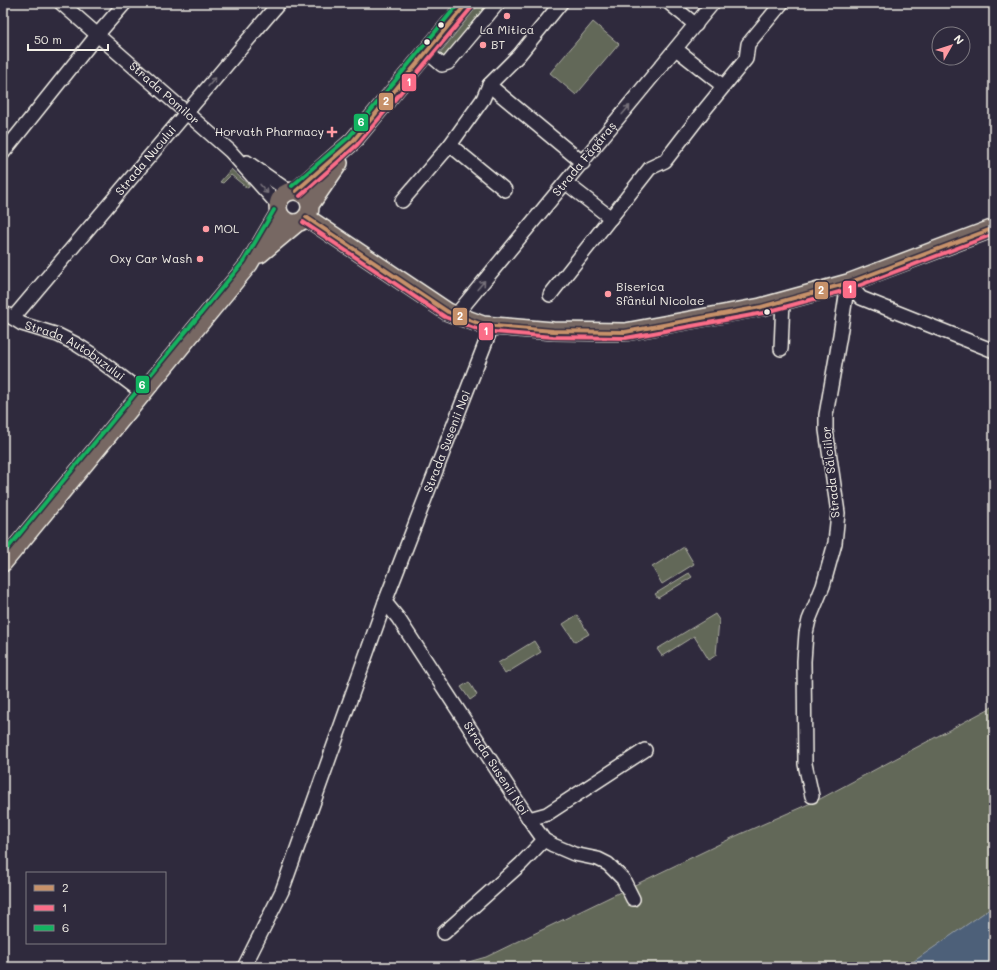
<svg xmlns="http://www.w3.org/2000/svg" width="997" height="970" font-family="Mali,sans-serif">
  <rect width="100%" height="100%" fill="#2f2a3d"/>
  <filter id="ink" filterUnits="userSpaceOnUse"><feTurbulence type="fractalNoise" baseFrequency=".025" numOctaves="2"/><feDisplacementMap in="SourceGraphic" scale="8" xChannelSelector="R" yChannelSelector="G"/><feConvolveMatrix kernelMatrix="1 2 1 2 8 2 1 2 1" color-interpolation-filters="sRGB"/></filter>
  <g filter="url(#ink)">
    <!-- green -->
    <path fill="#626759" stroke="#abaca0" d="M480,3H488L439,63L435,59Z
      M593,22L619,44L576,95L550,73Z
      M231,169L249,185V187L247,188L231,175L223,183L220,182Z
      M684,547L694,564L662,584L652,567Z
      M689,573L692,577L658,598L655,594Z
      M715,614L719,620L716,655L709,660L694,636L662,656L657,649Z
      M577,615L589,634L575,642L563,624Z
      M534,641L541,652L505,674L498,663Z
      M469,682L477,695L470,700L461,687Z
      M994,706V906L906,967H451L486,957L736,836L820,799Z"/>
    <!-- water -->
    <path fill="#4e6079" stroke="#909aa5" d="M994,906V967H906L917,959Z"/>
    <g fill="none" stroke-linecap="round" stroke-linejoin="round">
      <defs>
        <g id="minor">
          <path id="s1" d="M61,3L230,151L278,205"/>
          <path d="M669,3L696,25"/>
          <path d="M676,49L723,86"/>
          <path d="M427,52L442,65L448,63L498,3"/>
          <path d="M489,85L583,163"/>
          <path d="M450,145L505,190"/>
          <path d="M3,153L98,34L125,3"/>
          <path d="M247,162L290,192"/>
          <path d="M566,183L611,218"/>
          <path d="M402,201L450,145L483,99L489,85L519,55L561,3"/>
          <path d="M848,283L861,298L994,351"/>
          <path d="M550,295L650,168L665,161L702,113L746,59L748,44L782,3"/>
          <path id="s2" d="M3,312L22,324L58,335L76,344L90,353L143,393"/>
          <path id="s3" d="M456,315L713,3"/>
          <path id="s4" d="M13,318L279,3"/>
          <path d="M781,349L783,300"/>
          <path id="s5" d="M385,602L398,618L529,819L544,840L553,845L574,854L598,859L608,864L623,879L633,899"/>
          <path d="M812,796L805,764L804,661L806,633L809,620L823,586L835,543L838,513L826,430V415L840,335L848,283"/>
          <path d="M529,819L547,814L645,750"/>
          <path d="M444,933L521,864L544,840"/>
          <path id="s6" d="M244,967L282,891L385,602L492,326"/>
        </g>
        <path id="major" d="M296,191L353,141L467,3
          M278 207a16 16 0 1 1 32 0a16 16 0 1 1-32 0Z
          M310,205L339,163
          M306,217L448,312L483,325L553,331L625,332L761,307L848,283L994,228
          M260,254L297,223
          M3,563L249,264L279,213"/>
      </defs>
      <!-- minor casing -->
      <use href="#minor" stroke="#f4f1e8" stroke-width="16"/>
      <!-- major casing -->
      <use href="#major" stroke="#f4f1e8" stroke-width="20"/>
      <!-- minor -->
      <use href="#minor" stroke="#2f2a3d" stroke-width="13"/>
      <!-- major -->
      <use href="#major" stroke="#776864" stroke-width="17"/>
      <defs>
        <path id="bus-1" d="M296,191L353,141L467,3
          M306,217L448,312L483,325L553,331L625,332L761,307L848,283L994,228"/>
        <path id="bus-2" d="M300,196L357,145L472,7
          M303,222L445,317L482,331L553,337L626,338L763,313L850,289L994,234"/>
        <path id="bus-3" d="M292,186L349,137L459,3
          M3,554L244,261L274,210"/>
      </defs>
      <!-- bus-1 casing -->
      <use href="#bus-1" stroke="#2f2a3d" stroke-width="7"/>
      <!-- bus-2 casing -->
      <use href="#bus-2" stroke="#2f2a3d" stroke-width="7"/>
      <!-- bus-3 casing -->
      <use href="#bus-3" stroke="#2f2a3d" stroke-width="7"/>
      <!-- bus-1 -->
      <use href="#bus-1" stroke="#c7916a" stroke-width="4"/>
      <!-- bus-2 -->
      <use href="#bus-2" stroke="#fb6d88" stroke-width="4"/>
      <!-- bus-3 -->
      <use href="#bus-3" stroke="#13b361" stroke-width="4"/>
    </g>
    <!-- one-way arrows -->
    <defs><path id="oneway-shaft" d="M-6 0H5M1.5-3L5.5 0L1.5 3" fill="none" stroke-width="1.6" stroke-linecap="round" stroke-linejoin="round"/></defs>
    <g stroke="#747079">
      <use href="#oneway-shaft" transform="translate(212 82) rotate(-50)"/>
      <use href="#oneway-shaft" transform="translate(626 110) rotate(-50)"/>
      <use href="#oneway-shaft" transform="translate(264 189) rotate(49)"/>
      <use href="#oneway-shaft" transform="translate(481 285) rotate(-50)"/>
    </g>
  </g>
  <!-- markers -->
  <g fill="#ff9aa2" stroke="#2f2a3d" stroke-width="1.5">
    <circle cx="507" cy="16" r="4"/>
    <circle cx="483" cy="45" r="4"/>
    <path d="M330 126h4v4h4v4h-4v4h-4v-4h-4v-4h4z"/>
    <circle cx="206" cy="229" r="4"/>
    <circle cx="200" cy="259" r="4"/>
    <circle cx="608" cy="294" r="4"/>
  </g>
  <g fill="#f4f1e8" stroke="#2f2a3d" stroke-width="1.5">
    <circle cx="441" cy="25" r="3.5"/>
    <circle cx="427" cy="42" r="3.5"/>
    <circle cx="767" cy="312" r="3.5"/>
  </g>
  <g text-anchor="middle" stroke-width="3" stroke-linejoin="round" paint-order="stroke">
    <!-- poi labels -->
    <g font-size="12" fill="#f4f1e8" stroke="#2f2a3d" text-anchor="start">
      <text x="507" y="34" text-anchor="middle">La Mitica</text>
      <text x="491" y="49">BT</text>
      <text x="324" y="136" text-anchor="end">Horvath Pharmacy</text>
      <text x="214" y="233">MOL</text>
      <text x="192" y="263" text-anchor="end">Oxy Car Wash</text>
      <text x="616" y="291">Biserica<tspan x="616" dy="14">Sfântul Nicolae</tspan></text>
    </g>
    <!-- street labels -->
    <g font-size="12" fill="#f4f1e8" stroke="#2f2a3d">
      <text dy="4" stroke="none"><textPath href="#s1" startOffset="137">Strada Pomilor</textPath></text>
      <text dy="4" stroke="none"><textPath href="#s3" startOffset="202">Strada Făgăraș</textPath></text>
      <text dy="4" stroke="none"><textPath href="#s4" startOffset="206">Strada Nucului</textPath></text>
      <text dy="4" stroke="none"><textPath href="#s2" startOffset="82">Strada Autobuzului</textPath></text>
      <text dy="4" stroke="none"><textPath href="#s6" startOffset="564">Strada Susenii Noi</textPath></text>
      <text transform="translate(831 472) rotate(-96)" y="4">Strada Sălciilor</text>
      <text dy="4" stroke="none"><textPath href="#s5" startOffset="200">Strada Susenii Noi</textPath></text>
    </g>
  </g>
  <g stroke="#2f2a3d" stroke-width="1.5">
    <rect x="401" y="73" width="16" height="19" rx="4" fill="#fb6d88"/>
    <rect x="378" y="92" width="16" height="19" rx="4" fill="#c7916a"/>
    <rect x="353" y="113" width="16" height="19" rx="4" fill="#13b361"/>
    <rect x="842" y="280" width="15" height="19" rx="4" fill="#fb6d88"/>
    <rect x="814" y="281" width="15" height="19" rx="4" fill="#c7916a"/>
    <rect x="452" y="307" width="16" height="19" rx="4" fill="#c7916a"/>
    <rect x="478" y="322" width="16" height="19" rx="4" fill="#fb6d88"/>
    <rect x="135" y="375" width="15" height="19" rx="4" fill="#13b361"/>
  </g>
  <g font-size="11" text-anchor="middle" font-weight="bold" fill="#fff">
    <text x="409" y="86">1</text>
    <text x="386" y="105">2</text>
    <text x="361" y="126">6</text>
    <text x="850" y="293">1</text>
    <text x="821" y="294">2</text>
    <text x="460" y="320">2</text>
    <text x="486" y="335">1</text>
    <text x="142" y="389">6</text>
  </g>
  <!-- margin -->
  <rect width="997" height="970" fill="none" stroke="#2f2a3d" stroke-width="16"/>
  <rect x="8" y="8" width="981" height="954" fill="none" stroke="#f4f1e8" stroke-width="1.5" filter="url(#ink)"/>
  <!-- legend -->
  <rect x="26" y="872" width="140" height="72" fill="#2f2a3d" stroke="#7e7a81"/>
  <rect x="34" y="885" width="20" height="6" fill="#c7916a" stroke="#7e7a81"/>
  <text x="62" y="892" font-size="12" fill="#f4f1e8">2</text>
  <rect x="34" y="905" width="20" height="6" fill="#fb6d88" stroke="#7e7a81"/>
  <text x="62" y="912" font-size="12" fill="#f4f1e8">1</text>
  <rect x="34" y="925" width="20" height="6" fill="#13b361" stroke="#7e7a81"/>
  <text x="62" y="932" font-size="12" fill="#f4f1e8">6</text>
  <!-- north arrow -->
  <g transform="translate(951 46) rotate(51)"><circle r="19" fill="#2f2a3d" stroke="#7e7a81"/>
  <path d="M0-3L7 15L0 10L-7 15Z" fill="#ff9aa2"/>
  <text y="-6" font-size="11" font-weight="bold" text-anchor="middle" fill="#f4f1e8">N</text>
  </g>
  <!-- scale -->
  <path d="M28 44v6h80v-6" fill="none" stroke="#f4f1e8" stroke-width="2"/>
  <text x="34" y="44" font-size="12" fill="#f4f1e8" stroke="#2f2a3d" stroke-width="3" paint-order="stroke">50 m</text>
</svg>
